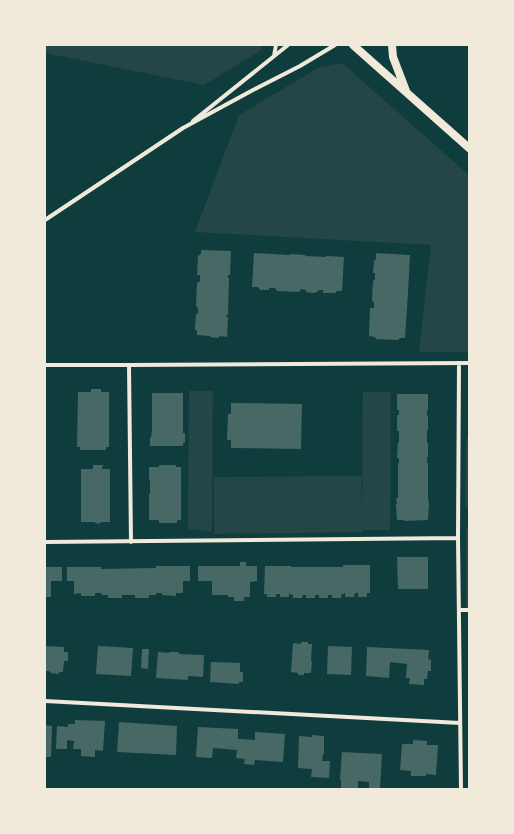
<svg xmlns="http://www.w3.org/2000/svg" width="514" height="834" font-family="'Nunito Sans',sans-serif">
  <rect width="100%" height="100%" fill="#0f3d3e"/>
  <!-- green -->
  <path fill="#244646" d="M45,45H263L260,51L204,85L45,53Z
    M342,63L469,175V352H419L431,245L195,232L239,115L320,67Z
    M189,391H213L212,532L188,529Z
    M363,392H391L390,530H362V532L214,534V477L361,476L362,515Z
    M466,438H469V507H465Z
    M466,527H469V608H466Z"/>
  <!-- building -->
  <path fill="#486865" d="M201,250L231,251L230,275H228V278H229L228,315H226L227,317L228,318L227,337L219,336V338L210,337V336L197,335V331L195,329L196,314H198V308L196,306L197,283L200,281V275H197L198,256L201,254Z
    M254,253L290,255V254L306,255L305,256L326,257V256L344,257L342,291H337L335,293H323V290H319L317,292L313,293L306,292V290L301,289L299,292L277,291L275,288H269V290H260L258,287H252Z
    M376,253L410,255L408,293L405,338H400L398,340L376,339L375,337L369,336L370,308H374V303L372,300L373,281L375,279V273H373L374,261L376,259Z
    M91,389H101V392H109V447H106V450H80V447H77L78,392H91Z
    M152,393H183V433H185V443H183V446H150V437L151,438L152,430Z
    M397,394H428V410H427V416H428V430H427V443H428V457H427V463H428V498L429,504L428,520L404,521V520H397L396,504H397L396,498H398V463L399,464V458H397L398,442H399V431H397V415H399V410H397Z
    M231,403L302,404L301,449L231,448V440H227L228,414H231Z
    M93,465H103L102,469H110V522H102L98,524L94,522H81V469H93Z
    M159,465H176V467H181V520H177V523H159V520H149V494H150V480H149V467H159Z
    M397,557H428V589H398Z
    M240,562H246V566H257V581L250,582V597H244V601H234V597H228V595H212V581H198V566H240Z
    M343,565H370V593H367V597H358V593H355L354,597H345V593L341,595V598H332V595H328V598H319V595H315V598H306V595H303L302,598H293V595H291V594H289V597H280V594H276V597H267V594H264L265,566H291V567H343Z
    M156,566H190V581H183V593H176V596L162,595V593H156V595H149V598H135V595H122V598H108V595H102L101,593H95V596H81V593L74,594V581H67V567H101V569L156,568Z
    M45,567H62V581H51V597H45Z
    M301,642H308V644H312L311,661H312L311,673H304V675H298V673L291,672L293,643L301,644Z
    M45,646L64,647V652H68V661H64L63,672H60L58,674L51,673L49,671H45Z
    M98,646L133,648L131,676L96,674Z
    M328,646L352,647L351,675L327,674Z
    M367,647L429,650L428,659L431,660V671H428L427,679H424V685L409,684L410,678H406L407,664L390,662L389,678L366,676Z
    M142,649H149L148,669L141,668Z
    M158,652L169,653V652H179V654L204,655L203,677L188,676V680L156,678Z
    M211,662L240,663V672H243V682H239V684L210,682Z
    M75,720L105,721L103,751L95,750V757L81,756V749H73L74,741L67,740V749H56L57,726L68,727V724H75Z
    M119,722L177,726L176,755L117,752Z
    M45,725L52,726L51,757H45Z
    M198,727L238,729V739L255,740V732L285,734L283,762L255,760L254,765L244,764L245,759L236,758L237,750L213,748L212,758L196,757Z
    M312,735L324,736V754H323L322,761H330L329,778L311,777L312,769L298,768L299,736L312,737Z
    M413,740L427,741V745H438L436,775L426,774V776H411V771L400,770L402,744H413Z
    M342,752L382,754L380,788H369V782L358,781V789H341V780H340Z"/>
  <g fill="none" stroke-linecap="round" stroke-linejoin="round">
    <!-- minor -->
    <path stroke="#f1e9da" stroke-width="4" d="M274,56L276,45
      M193,121L288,45
      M45,220L183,128L253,90L300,66L335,45
      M459,363L458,538L461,789
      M45,365H129L469,363
      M129,365L131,542
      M45,542L458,538
      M459,610H469
      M45,701L460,723"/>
    <!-- secondary -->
    <path stroke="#f1e9da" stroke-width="8" d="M353,45L469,148
      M392,45L393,57L406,91"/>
  </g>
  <!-- border -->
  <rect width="514" height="834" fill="none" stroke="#f1e9da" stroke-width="92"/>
</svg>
